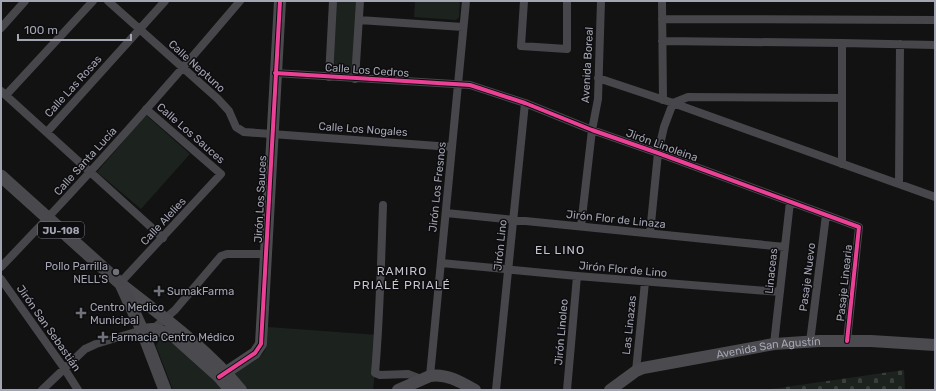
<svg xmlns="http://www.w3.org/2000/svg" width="936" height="391" font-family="Rubik,sans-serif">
  <defs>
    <pattern id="cemetery-stones" width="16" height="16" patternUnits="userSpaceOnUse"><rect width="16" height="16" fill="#1c221e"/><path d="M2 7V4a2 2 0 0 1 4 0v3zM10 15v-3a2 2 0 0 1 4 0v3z" fill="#3a3f3c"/></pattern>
  </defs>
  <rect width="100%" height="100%" fill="#121212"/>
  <!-- green -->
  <path fill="#1c221e" d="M335,1H357L353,68L350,75L337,74L332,68Z
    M415,1H460L459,17L456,20L414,17Z
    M146,115L190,154L141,209L97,172Z
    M268,327L379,335L373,390H248L233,372C243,366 263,360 266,347C268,341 267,334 268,327Z
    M168,335L225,390H173L156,346L160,337Z"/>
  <!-- cemetery -->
  <path fill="url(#cemetery-stones)" d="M904,370L905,390H765Z"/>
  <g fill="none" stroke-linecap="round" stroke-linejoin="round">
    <!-- street -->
    <path stroke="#47474b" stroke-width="8" d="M108,1L218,99L229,111L236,127L244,132L452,147
      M524,1L521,46L567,49V1
      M662,1L663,100
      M662,19L935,20
      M359,20L463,27
      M1,28L25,1
      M662,41L842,43L935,45
      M842,43V164
      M275,73L470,85L525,103L592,130L658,153L859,227L847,341
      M329,77L333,1
      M598,78L673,103L935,197
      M355,79L360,1
      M1,91L163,238
      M6,95L93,1
      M47,132L165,1
      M899,184L900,44
      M383,205C381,261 380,317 375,373L380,375L408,374L421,379
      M446,213L785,247
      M581,226L592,130L598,99L601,1
      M650,233L658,153L664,127L673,103L688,97L842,98
      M441,263L577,276L780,292
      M1,267C84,181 163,92 240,1
      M1,279L64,368L78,390
      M120,283L221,174L146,109
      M153,329L175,310L221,256L227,254H266
      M810,342L826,215
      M774,344L790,202
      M636,371L645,282
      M430,376L466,1
      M42,390L85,349L96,344L142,330
      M496,390L525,103
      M567,390L577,276"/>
    <!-- secondary -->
    <g stroke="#4b4b4f" stroke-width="12">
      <path d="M121,284C163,317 207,349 241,390"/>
      <path d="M142,330L153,329L171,334L219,377L230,390"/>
      <path d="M219,377L255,353L261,344L280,1"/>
      <path d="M398,390L430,376C446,373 461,382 475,390"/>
      <path id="s1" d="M610,390L636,371L643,368L774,344L819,341H871L935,345"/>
    </g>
    <!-- primary -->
    <path stroke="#49494d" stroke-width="13" d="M1,176L121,284L142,330L165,390"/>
    <defs>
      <path id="cycleway" d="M275,73L470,85L525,103L592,130L658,153L859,227L847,341
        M219,377L255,353L261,344L280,1"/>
    </defs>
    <!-- cycleway casing -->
    <use href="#cycleway" stroke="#0d0c0e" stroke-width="6"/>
    <!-- cycleway -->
    <use href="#cycleway" stroke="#ea4096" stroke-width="4"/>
  </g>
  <!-- markers -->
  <g fill="#70727b" stroke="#0d0c0e" stroke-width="1.5">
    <circle cx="116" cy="272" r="4"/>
    <path d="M157 285h4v4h4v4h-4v4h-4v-4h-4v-4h4z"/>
    <path d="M79 307h4v4h4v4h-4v4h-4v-4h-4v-4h4z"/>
    <path d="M101 331h4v4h4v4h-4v4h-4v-4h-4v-4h4z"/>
  </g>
  <g text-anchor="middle" stroke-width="3" stroke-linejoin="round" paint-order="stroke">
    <!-- shield labels -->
    <rect fill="#0d0c0e" stroke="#767782" stroke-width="1" x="38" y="222" width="46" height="16" rx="3"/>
    <g font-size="10" font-weight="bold" fill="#a3a5b3">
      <text x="61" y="234">JU-108</text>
    </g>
    <!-- street labels -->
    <g font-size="11" fill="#a3a5b3" stroke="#0d0c0e">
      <text transform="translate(587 65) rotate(-87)" y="4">Avenida Boreal</text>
      <text transform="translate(197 66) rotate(42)" y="4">Calle Neptuno</text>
      <text transform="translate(367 70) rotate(4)" y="4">Calle Los Cedros</text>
      <text transform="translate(73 86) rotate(-48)" y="4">Calle Las Rosas</text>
      <text transform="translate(363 129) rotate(4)" y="4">Calle Los Nogales</text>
      <text transform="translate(191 133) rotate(41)" y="4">Calle Los Sauces</text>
      <text transform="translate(662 145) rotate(20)" y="4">Jirón Linoleina</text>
      <text transform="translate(85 161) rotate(-48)" y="4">Calle Santa Lucía</text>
      <text transform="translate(437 187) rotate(-84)" y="4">Jirón Los Fresnos</text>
      <text transform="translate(260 199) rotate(-87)" y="4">Jirón Los Sauces</text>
      <text transform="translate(616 219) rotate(6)" y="4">Jirón Flor de Linaza</text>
      <text transform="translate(163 221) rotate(-47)" y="4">Calle Alelies</text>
      <text transform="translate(500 245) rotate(-84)" y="4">Jirón Lino</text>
      <text transform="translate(623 269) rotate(5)" y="4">Jirón Flor de Lino</text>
      <text transform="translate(771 271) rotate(-84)" y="4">Linaceas</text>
      <text transform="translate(807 277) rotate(-83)" y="4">Pasaje Nuevo</text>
      <text transform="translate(844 283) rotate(-84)" y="4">Pasaje Linearia</text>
      <text transform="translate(629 325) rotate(-84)" y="4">Las Linazas</text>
      <text transform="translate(49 328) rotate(55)" y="4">Jirón San Sebastián</text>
      <text transform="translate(561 332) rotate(-85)" y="4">Jirón Linoleo</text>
      <text dy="4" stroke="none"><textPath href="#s1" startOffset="167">Avenida San Agustín</textPath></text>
    </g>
    <!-- poi labels -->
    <g font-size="11" fill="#a3a5b3" stroke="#0d0c0e" text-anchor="start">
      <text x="108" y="270" text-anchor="end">Pollo Parrilla<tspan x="108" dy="13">NELL'S</tspan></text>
      <text x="167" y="295">SumakFarma</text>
      <text x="90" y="311">Centro Medico<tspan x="90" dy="13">Municipal</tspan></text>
      <text x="111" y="341">Farmacia Centro Médico</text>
    </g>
    <!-- neighbourhood labels -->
    <g font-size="12" letter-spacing="1" fill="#c4c5cf" stroke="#0d0c0e">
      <text x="560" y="254">EL LINO</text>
      <text x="402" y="275">RAMIRO<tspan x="402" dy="14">PRIALÉ PRIALÉ</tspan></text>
    </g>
  </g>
  <!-- border -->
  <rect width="936" height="391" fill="none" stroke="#a3a5b3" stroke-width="4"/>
  <!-- scale -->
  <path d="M18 34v6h113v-6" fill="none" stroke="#a3a5b3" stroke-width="2"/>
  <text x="24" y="34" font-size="12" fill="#a3a5b3" stroke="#0d0c0e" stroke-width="3" paint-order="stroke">100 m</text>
</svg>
